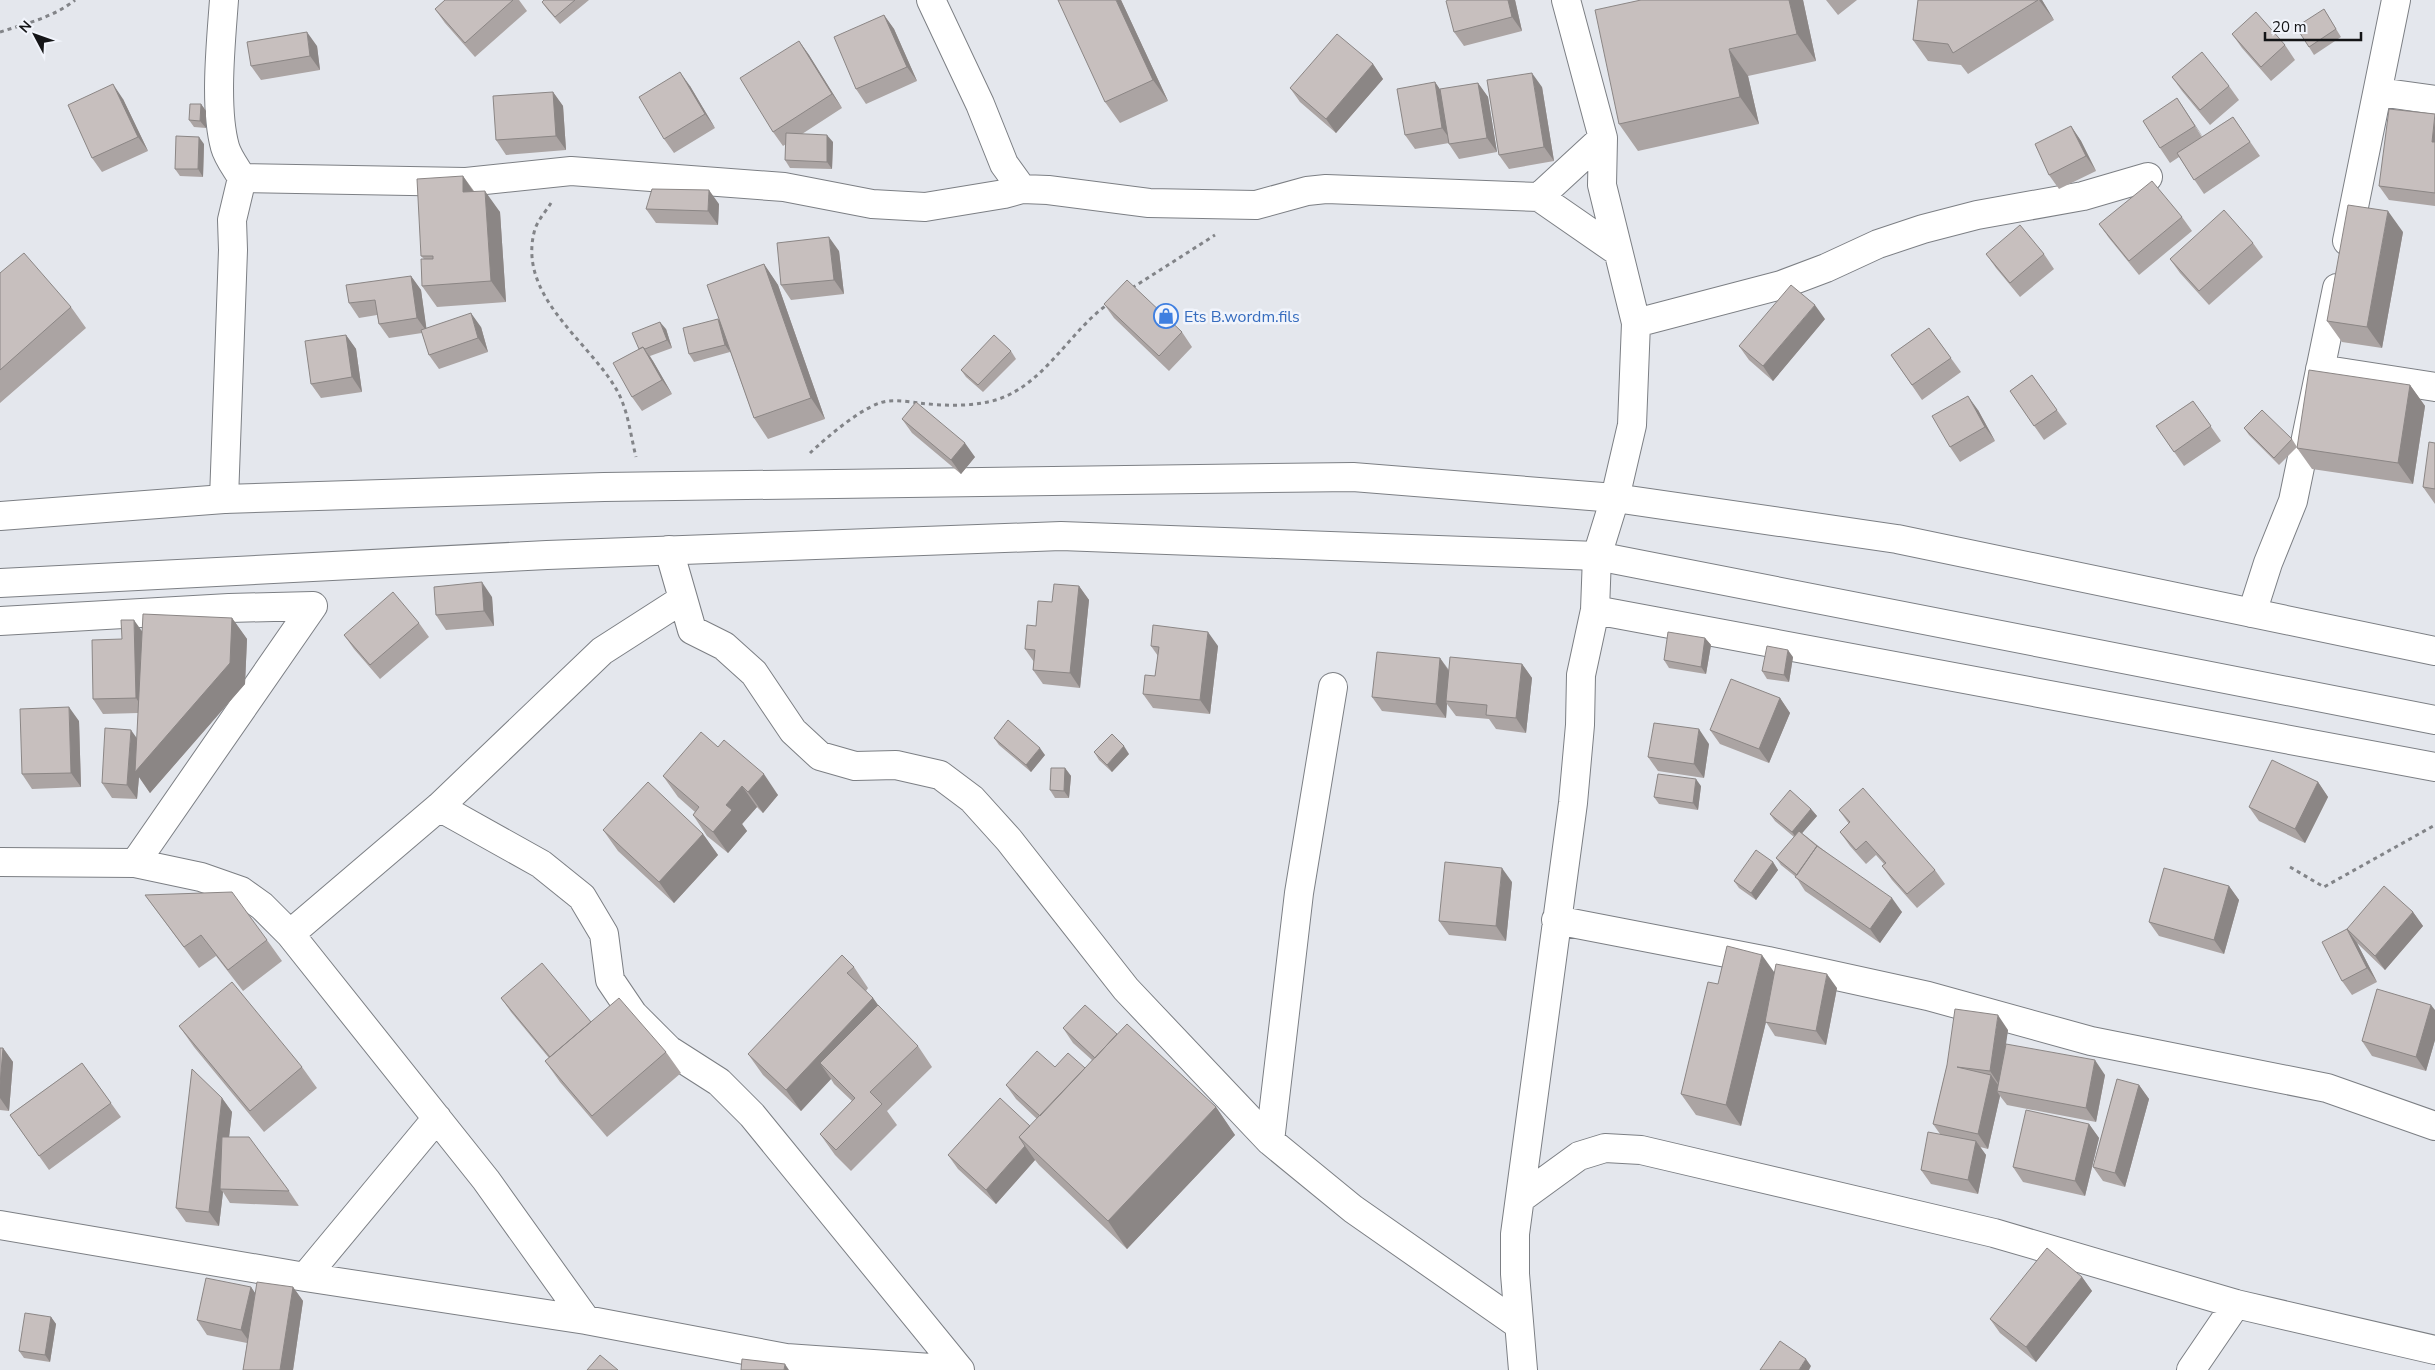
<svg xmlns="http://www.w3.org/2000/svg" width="2435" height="1370" font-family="'Nunito Sans',sans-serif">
  <rect width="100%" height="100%" fill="#e4e7ed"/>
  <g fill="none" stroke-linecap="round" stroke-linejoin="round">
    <defs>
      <path id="minor" d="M931,0L980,104L1004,164L1022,189
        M2379,92L2435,100
        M242,178L466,182L571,171L784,187L872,204L925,207L1004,194L1022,189L1048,190L1149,203L1256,205L1307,191L1326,189L1539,197L1603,138
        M1539,197L1617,251
        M2347,241L2396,0
        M1636,323L1781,285L1826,268L1878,244L1923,229L1977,215L2083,196L2148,177
        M2320,369L2435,387
        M224,499L233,250L232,220L242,178C237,169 228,158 225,147C214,107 221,42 224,0
        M669,550L692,630L724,646L754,673L793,731L820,756L855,766L896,765L940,775L972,799L1009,840L1126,989L1270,1141L1353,1209L1519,1325
        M1595,610L2435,767
        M2252,613L2268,563L2293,501L2337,288
        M0,621L229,608L313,606
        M439,807L541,864L582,897L604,934L610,980L633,1014L669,1050L719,1082L752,1115L960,1370
        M0,862L135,863L201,877L241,891L262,906L290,934L486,1180L586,1320
        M135,863L313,606
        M1556,920L1768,961L1928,996L2091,1041L2327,1088L2435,1126
        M290,934L439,807L602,651L683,599
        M1270,1141L1299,893L1333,687
        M1520,1199L1579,1156L1605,1148L1641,1150L1994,1233L2236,1304L2435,1350
        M0,1225L305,1277L586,1320L786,1358L960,1370
        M305,1277L437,1118
        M1523,1370L1515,1274V1234L1573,803L1580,725L1581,675L1595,610L1597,556L1615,498L1632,425L1636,323L1602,185L1603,138L1566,0
        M2191,1370L2236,1304"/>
      <path id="major" d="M0,516L224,499L604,487L1353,477L1615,498L1897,539L2435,651
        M0,583L547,555L1061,536L1597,556L2435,720"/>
    </defs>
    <!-- minor casing -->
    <use href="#minor" stroke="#7c7f84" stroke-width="30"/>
    <!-- major casing -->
    <use href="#major" stroke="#7c7f84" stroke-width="30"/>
    <!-- path -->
    <path stroke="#828488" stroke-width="3" stroke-dasharray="4 4" stroke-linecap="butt" d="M0,32C25,24 54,17 75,0
      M551,203C546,211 538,220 535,229C516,294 586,339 615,387C628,408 630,433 636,457
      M1132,288L1215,235
      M810,453C826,438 867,402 889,401C899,400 910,402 919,403C944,406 975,407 999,399C1046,382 1069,332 1108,304
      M2290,867L2324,887L2435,825"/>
    <!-- minor -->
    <use href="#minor" stroke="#fff" stroke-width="28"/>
    <!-- major -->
    <use href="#major" stroke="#fff" stroke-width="28"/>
  </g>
  <!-- wall -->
  <path fill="#aba4a3" d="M445,0H519L527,11L475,57L445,23L435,9Z
    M544,0H589L560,24L547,9L542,2Z
    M1121,0L1168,101L1120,123L1105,102Z
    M1448,0H1515L1522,31L1464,46L1454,32Z
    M1641,0H1803L1816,61L1748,76L1759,124L1638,151L1619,124Z
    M1826,0H1857L1838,15Z
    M1918,0H2042L2054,20L1968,74L1961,65L1928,61L1913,40Z
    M2324,9L2341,37L2314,55L2309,47Z
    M884,15L894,29L917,81L866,104L856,89Z
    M2232,34L2285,45L2295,60L2271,81L2242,48Z
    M799,41L809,55L842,108L802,134L833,142L832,169L790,168L785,160L786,144L783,146L773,132Z
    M317,46L320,70L261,80L251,66Z
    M1373,64L1383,79L1336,133L1300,102L1290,88Z
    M2172,77L2229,86L2239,100L2210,125L2182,91Z
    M1435,82L1441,91L1478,83L1488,97L1497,152L1459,159L1449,144V143L1415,149L1405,135Z
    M690,86L715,128L674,153L664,139Z
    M1542,87L1554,161L1509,169L1499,155Z
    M553,92L563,106L566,150L506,155L496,140Z
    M2177,98L2202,137L2233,117L2260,156L2204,194L2179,157L2170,163L2160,148Z
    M123,99L148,151L102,172L92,158Z
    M201,104L206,111V128L194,127L189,120Z
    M2435,114V206L2389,200L2379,186Z
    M2071,126L2081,141L2096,171L2059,189L2049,175Z
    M204,144L203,177L180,176L175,169Z
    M463,176L474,191L500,212L506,302L437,307L422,286L424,259L421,256Z
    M719,204L718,225L656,223L646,209Z
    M2182,217L2192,231L2139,275L2109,238L2099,224Z
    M2403,232L2382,348L2342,342L2327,321Z
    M2253,243L2263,257L2209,305L2180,273L2170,259Z
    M839,251L844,294L791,300L781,285Z
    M1986,254H2044L2054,269L2020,297L1996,268Z
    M764,264L778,285L825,419L768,439L754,418L729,348L730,352L694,362L689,354L720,321Z
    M0,273L71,307L86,328L0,403Z
    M411,276L421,290L426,328L481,327L488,352L439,369L429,355L422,333L389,338L379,324L377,315L359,318L349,303Z
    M1104,304L1182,332L1192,347L1169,371L1114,318Z
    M1825,319L1773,381L1749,360L1739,346Z
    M1929,328L1961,372L1922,400L1891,355Z
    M666,329L672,348L650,356L672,394L642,411L632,397L639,349Z
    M346,335L356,349L362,392L321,398L311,384Z
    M1011,351L1016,359L983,392L966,377L961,370Z
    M2032,375L2067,424L2044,440L2010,391Z
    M2410,385L2425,406L2413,484L2312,469L2297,448Z
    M2193,401L2221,441L2184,466L2156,426Z
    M1978,410L1995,441L1960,462L1950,447Z
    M902,419L975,457L961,474L912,433Z
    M2244,428L2292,439L2297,447L2279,465L2249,435Z
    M2435,443V504L2423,487Z
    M1079,586L1089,600L1080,688L1043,684L1033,670L1034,662L1025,649L1036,626L1052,602Z
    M492,597L494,626L446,630L436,615Z
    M232,618L247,639L245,684L150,793L139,777L137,799L112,798L102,783L137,738L138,713L103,714L93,699L122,639L142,632Z
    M419,623L429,637L380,679L354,649L344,635Z
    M1705,638L1711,645L1706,674L1669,668L1664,660Z
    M1151,646H1218L1210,714L1153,708L1143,694L1155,676L1158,656Z
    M1793,657L1789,682L1767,679L1762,671Z
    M1440,658L1449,670L1522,664L1532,678L1526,733L1496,729L1489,719L1456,716L1447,704L1446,718L1382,711L1372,697Z
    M1780,698L1790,713L1769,763L1720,744L1710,730Z
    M79,721L81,787L32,789L22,774Z
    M994,738L1045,755L1031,772L999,745Z
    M1709,744L1704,778L1658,771L1648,757Z
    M718,747L778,795L763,813L757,807L742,824L747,831L728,853L707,836L693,815L695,812L678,797L663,776Z
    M1094,752L1129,754L1112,772L1099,760Z
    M1065,768L1071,776L1069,798H1055L1050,790Z
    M2318,782L2328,797L2305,843L2259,821L2249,807Z
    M1701,786L1698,810L1659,804L1654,797Z
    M1811,809L1817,816L1802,833L1902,912L1880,943L1805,891L1796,877L1781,865L1776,858L1794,837L1775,821L1770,814Z
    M1839,810L1935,870L1945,884L1917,908L1892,880L1882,866L1884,864L1876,855L1866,864L1850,846L1840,832L1849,824Z
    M603,830L703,834L718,855L674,903L618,851Z
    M1773,862L1778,870L1756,900L1739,888L1734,881Z
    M1512,882L1506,941L1449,935L1439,921Z
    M2229,886L2239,900L2224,954L2159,936L2149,922Z
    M145,895L267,940L282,961L243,991L216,956L199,968Z
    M2413,912L2423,926L2385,970L2357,943L2377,982L2352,995L2342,981L2347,929Z
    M854,967L868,988L866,991L873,998L880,1008L918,1046L932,1067L887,1111L897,1125L851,1171L835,1155L820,1134L852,1101L834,1084L831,1079L801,1111L763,1075L748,1054Z
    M1775,972L1837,988L1826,1045L1775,1036L1766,1022L1741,1126L1696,1115L1681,1094L1718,984Z
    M501,998L591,1022L666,1052L681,1073L607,1137L560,1082L545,1061L549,1058L511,1012Z
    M2435,1010V1040L2426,1071L2372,1056L2362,1041Z
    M179,1026L302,1067L317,1088L264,1132L194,1047Z
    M1063,1028L1117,1034L1216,1107L1235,1135L1127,1249L1039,1165L1035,1160L996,1204L958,1169L948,1155L1030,1126L1037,1119L1016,1099L1006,1085L1055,1067L1085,1068L1092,1060L1073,1043Z
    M2008,1030L2005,1046L2105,1075L2096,1122L2007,1105L2000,1096L1988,1149L1980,1147L1986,1155L1978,1194L1931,1184L1921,1170L1940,1134L1933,1124L1947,1065Z
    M0,1048H3L13,1062L9,1111L0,1110Z
    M82,1063L121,1117L49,1170L10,1115Z
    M2139,1085L2149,1099L2125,1187L2103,1181L2093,1167Z
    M222,1098L232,1112L229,1137L289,1191L299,1206L230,1203L223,1192L219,1226L186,1222L176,1208Z
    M2089,1124L2099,1138L2085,1196L2023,1182L2013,1167Z
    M2082,1277L2092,1291L2036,1362L2000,1333L1990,1319Z
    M251,1287L255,1293L293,1287L303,1301L293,1370H243L247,1343L207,1335L197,1320Z
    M51,1317L56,1324L50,1362L24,1358L19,1351Z"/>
  <!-- shaded-wall -->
  <path fill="#8b8685" d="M1116,0H1121L1168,101L1153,80Z
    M1508,0H1515L1522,31L1512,17Z
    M1789,0H1803L1816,61L1797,34Z
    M2039,0H2042L2054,20Z
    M884,15L894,29L917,81L907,67Z
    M307,32L317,46L320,70L310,56Z
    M799,41L809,55L842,108L832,94Z
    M1729,49L1748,76L1759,124L1740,97Z
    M1373,64L1383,79L1336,133L1326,119Z
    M680,72L690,86L715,128L705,114Z
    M1532,73L1542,87L1554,161L1544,147Z
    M1435,82L1445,97L1452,142L1442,128Z
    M1478,83L1488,97L1497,152L1487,138Z
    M113,84L123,99L148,151L138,137Z
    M553,92L563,106L566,150L556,136Z
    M2177,98L2205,140L2195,126Z
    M201,104L206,111V128L200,121Z
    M2435,120V146L2432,142Z
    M2071,126L2081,141L2096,171L2086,156Z
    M827,135L833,142L832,169L827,162Z
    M199,137L204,144L203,177L198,169Z
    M463,176L477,197L463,192Z
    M709,190L719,204L718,225L708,211Z
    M485,191L500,212L506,302L491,281Z
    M2388,211L2403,232L2382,348L2367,327Z
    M829,237L839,251L844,294L834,280Z
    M764,264L778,285L825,419L811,398Z
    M411,276L421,290L427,332L417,318Z
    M1815,305L1825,319L1773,381L1763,366Z
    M471,313L481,327L488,352L478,338Z
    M718,319L723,326L730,352L725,345Z
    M660,322L666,329L672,348L667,340Z
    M346,335L356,349L362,392L352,377Z
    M643,347L653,361L672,394L662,380Z
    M2410,385L2425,406L2413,484L2398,463Z
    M1968,396L1978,410L1995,441L1985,427Z
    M965,443L975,457L961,474L951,460Z
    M482,582L492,597L494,626L484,611Z
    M1079,586L1089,600L1080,688L1070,673Z
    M232,618L247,639L245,684L150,793L139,777L137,799L127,785L131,730L141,744Z
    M134,620L144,634L146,713L136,698Z
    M1208,632L1218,646L1210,714L1200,700Z
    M1705,638L1711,645L1706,674L1701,667Z
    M1788,650L1793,657L1789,682L1784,675Z
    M1440,658L1450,673L1446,701L1447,704L1446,718L1436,704Z
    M1522,664L1532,678L1526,733L1516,718Z
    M1780,698L1790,713L1769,763L1759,749Z
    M69,707L79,721L81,787L71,773Z
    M1699,729L1709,744L1704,778L1694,764Z
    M1124,746L1129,754L1112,772L1107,765Z
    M1040,748L1045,755L1031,772L1026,765Z
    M1065,768L1071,776L1069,798L1064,791Z
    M764,774L778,795L763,813L748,792Z
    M1696,779L1701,786L1698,810L1693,803Z
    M2318,782L2328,797L2305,843L2295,829Z
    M742,786L757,807L742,824L747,831L728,853L713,832L726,805Z
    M1811,809L1817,816L1797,839L1792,832Z
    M703,834L718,855L674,903L659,882Z
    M1773,862L1778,870L1756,900L1751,893Z
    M1502,868L1512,882L1506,941L1496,926Z
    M2229,886L2239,900L2224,954L2214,940Z
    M1892,898L1902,912L1880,943L1870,929Z
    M2413,912L2423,926L2385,970L2375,956Z
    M2347,929L2357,943L2377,982L2367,968Z
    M1762,955L1777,976L1741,1126L1726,1105Z
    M1827,974L1837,988L1826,1045L1816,1031Z
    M873,998L888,1019L820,1063L831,1079L801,1111L786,1090Z
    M2431,1005L2435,1010V1040L2426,1071L2416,1057Z
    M1998,1015L2008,1030L2000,1086L1990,1071Z
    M3,1048L13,1062L9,1111L0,1098V1085Z
    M2095,1060L2105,1075L2096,1122L2086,1108Z
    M1991,1075L2001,1089L1997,1091L2000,1096L1988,1149L1978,1134Z
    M2139,1085L2149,1099L2125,1187L2115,1173Z
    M222,1098L232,1112L223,1189H220L223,1192L219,1226L209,1212Z
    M1216,1107L1235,1135L1127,1249L1108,1221Z
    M2089,1124L2099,1138L2085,1196L2075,1181Z
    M1976,1141L1986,1155L1978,1194L1968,1180Z
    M1025,1146L1035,1160L996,1204L986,1190Z
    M2082,1277L2092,1291L2036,1362L2026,1347Z
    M251,1287L261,1302L251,1344L241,1330Z
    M293,1287L303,1301L293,1370H280Z
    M51,1317L56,1324L50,1362L45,1355Z
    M1806,1359L1811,1366L1809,1370H1799Z
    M785,1364L789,1370H784Z"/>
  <!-- building -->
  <path fill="#c7bfbe" stroke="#8b8685" d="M445,0H513L465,43L435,9Z
    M544,0H575L555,17L542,2Z
    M1058,0H1116L1153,80L1105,102Z
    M1448,0H1508L1512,17L1454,32L1446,1Z
    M1641,0H1789L1797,34L1729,49L1740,97L1619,124L1595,10Z
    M1918,0H2038L1953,53L1948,44L1913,40Z
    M2324,9L2336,29L2309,47L2296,27Z
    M2256,12L2285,45L2261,67L2232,34Z
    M884,15L907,67L856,89L834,37Z
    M307,32L310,56L251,66L247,42Z
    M1337,34L1373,64L1326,119L1290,88Z
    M799,41L832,94L773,132L740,78Z
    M2202,52L2229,86L2200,110L2172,77Z
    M680,72L705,114L664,139L639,97Z
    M1532,73L1544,147L1499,155L1487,80Z
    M1435,82L1442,128L1405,135L1397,89Z
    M1478,83L1487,138L1449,144L1440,89Z
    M113,84L138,137L92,158L68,105Z
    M553,92L556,136L496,140L493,96Z
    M2177,98L2195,126L2160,148L2143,121Z
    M190,104H201L200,121L189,120Z
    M2389,109L2435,114L2432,142H2435V193L2379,186Z
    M2233,117L2250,142L2194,180L2177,153Z
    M2071,126L2086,156L2049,175L2035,144Z
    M786,133L827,135V162L785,160Z
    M176,136L199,137L198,169H175Z
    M463,176V192L485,191L491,281L422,286L421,259H433V256H421L417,179Z
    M2152,181L2182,217L2129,261L2099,224Z
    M652,189L709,190L708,211L646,209Z
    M2348,205L2388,211L2367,327L2327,321Z
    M2224,210L2253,243L2199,291L2170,259Z
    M2020,225L2044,254L2010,283L1986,254Z
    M829,237L834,280L781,285L777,243Z
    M24,253L71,307L0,370V273Z
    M764,264L811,398L754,418L707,285Z
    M411,276L417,318L379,324L375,300L349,303L346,285Z
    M1127,280L1182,332L1159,356L1104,304Z
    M1791,285L1815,305L1763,366L1739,346Z
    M471,313L478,338L429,355L421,330Z
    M718,319L725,345L689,354L683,328Z
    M660,322L667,340L645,349L643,347L639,349L632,333Z
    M1929,328L1951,358L1912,385L1891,355Z
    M346,335L352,377L311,384L305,341Z
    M994,335L1011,351L978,385L961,370Z
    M643,347L662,380L632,397L613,363Z
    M2309,370L2410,385L2398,463L2297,448Z
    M2032,375L2057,410L2034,426L2010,391Z
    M1968,396L1985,427L1950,447L1932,416Z
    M2193,401L2211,426L2174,452L2156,426Z
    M916,402L965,443L951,460L902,419Z
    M2262,410L2292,439L2274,458L2244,428Z
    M2429,442L2435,443V489L2423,487Z
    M482,582L484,611L436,615L434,587Z
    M1054,584L1079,586L1070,673L1033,670L1035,650L1025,649L1027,625L1036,626L1038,601L1052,602Z
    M393,592L419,623L370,665L344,635Z
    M143,614L232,618L230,663L135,772Z
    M121,620H134L136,698L93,699L92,640L122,639Z
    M1153,625L1208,632L1200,700L1143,694L1145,675L1155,676L1159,647L1151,646Z
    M1668,632L1705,638L1701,667L1664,660Z
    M1767,646L1788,650L1784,675L1762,671Z
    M1377,652L1440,658L1436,704L1372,697Z
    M1450,657L1522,664L1516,718L1486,715L1487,705L1446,701Z
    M1731,679L1780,698L1759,749L1710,730Z
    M69,707L71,773L22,774L20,709Z
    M1008,720L1040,748L1026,765L994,738Z
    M1654,723L1699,729L1694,764L1648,757Z
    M105,728L131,730L127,785L102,783Z
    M701,732L718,747L724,740L764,774L748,792L742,786L726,805L732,810L713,832L693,815L699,807L663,776Z
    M1112,734L1124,746L1107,765L1094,752Z
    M2272,760L2318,782L2295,829L2249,807Z
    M1051,768H1065L1064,791L1050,790Z
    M1658,774L1696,779L1693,803L1654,797Z
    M648,782L703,834L659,882L603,830Z
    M1863,788L1935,870L1907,894L1882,866L1886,863L1866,841L1856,850L1840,832L1850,822L1839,810Z
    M1790,790L1811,809L1792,832L1770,814Z
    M1799,831L1817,846L1797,875L1776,858Z
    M1817,846L1892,898L1870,929L1795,877Z
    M1756,850L1773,862L1751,893L1734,881Z
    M1445,862L1502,868L1496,926L1439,921Z
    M2164,868L2229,886L2214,940L2149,922Z
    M2384,886L2413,912L2375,956L2347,929L2367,968L2342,981L2322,942L2347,929Z
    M232,892L267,940L228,970L201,935L184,947L145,895Z
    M1727,946L1762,955L1726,1105L1681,1094L1708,982L1718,984Z
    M842,955L854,967L847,973L873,998L786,1090L748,1054Z
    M542,963L591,1022L550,1057L501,998Z
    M1776,964L1827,974L1816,1031L1765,1022Z
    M232,982L302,1067L250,1111L179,1026Z
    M2377,989L2431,1005L2416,1057L2362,1041Z
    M619,998L666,1052L592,1116L545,1061Z
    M878,1005L918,1046L870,1092L882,1104L836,1150L820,1134L855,1098L820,1063Z
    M1085,1005L1117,1034L1095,1058L1063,1028Z
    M1955,1009L1998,1015L1990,1071L1957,1067L1991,1075L1978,1134L1933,1124L1947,1065Z
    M1127,1024L1216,1107L1108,1221L1019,1137Z
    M2006,1044L2095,1060L2086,1108L1997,1091Z
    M0,1048H3L0,1085Z
    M1037,1051L1055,1067L1068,1053L1085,1068L1040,1116L1006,1085Z
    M82,1063L111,1103L39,1156L10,1115Z
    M192,1069L222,1098L209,1212L176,1208Z
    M2117,1079L2139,1085L2115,1173L2093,1167Z
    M1000,1098L1030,1126L1019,1137L1025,1146L986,1190L948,1155Z
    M2026,1110L2089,1124L2075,1181L2013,1167Z
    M1928,1132L1976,1141L1968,1180L1921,1170Z
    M222,1137H249L289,1191L220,1189Z
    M2047,1248L2082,1277L2026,1347L1990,1319Z
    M206,1278L251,1287L241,1330L197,1320Z
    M257,1282L293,1287L280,1370H243Z
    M25,1313L51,1317L45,1355L19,1351Z
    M1780,1341L1806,1359L1799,1370H1760Z
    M600,1355L618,1370H587Z
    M742,1359L785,1364L784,1370H741Z"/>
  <!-- icons -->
  <defs>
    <symbol id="shop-ring" viewBox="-11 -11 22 22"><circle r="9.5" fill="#f1f4fb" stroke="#3f7fe0" stroke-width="1.5"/><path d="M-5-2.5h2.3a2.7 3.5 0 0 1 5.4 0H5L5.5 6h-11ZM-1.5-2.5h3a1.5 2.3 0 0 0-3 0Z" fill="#3f7fe0"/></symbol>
  </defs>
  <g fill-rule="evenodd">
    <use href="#shop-ring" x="1152" y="302" width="28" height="28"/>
  </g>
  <g text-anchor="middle" stroke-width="5" stroke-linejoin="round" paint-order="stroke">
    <!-- shop labels -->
    <g font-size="16" fill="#366cbe" stroke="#f1f4fb" text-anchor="start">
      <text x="1184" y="322">Ets B.wordm.fils</text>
    </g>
  </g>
  <!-- north arrow -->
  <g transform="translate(35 35) rotate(311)" stroke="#f1f4fb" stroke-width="4" paint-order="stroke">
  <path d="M0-4L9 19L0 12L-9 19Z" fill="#141517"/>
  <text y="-8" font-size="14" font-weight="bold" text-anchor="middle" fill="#141517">N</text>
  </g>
  <!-- scale -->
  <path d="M2265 32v8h96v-8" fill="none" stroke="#141517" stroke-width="2.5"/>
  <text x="2272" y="32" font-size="15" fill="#141517" stroke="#f1f4fb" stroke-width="4" paint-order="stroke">20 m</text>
</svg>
